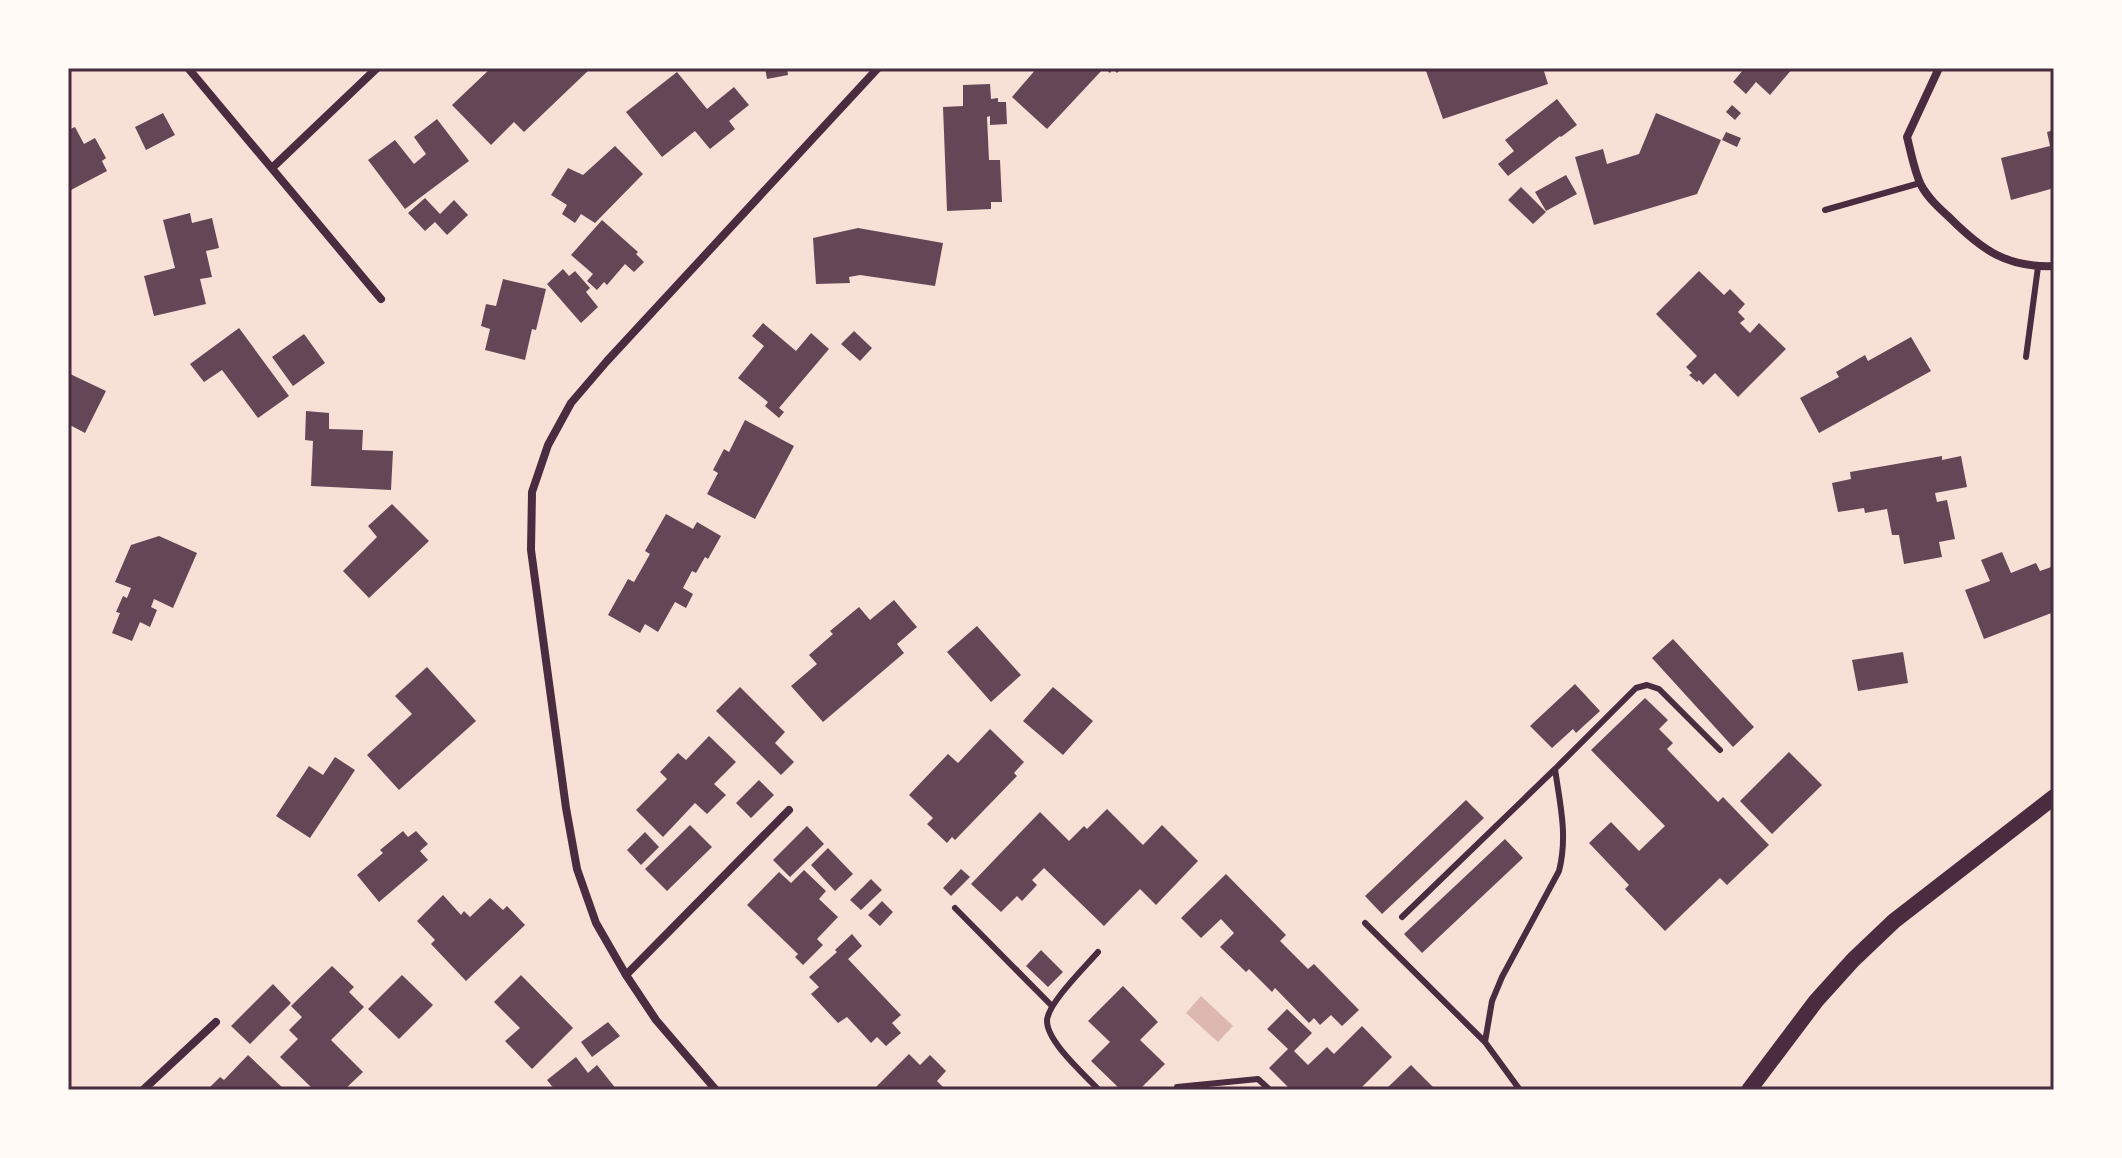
<svg xmlns="http://www.w3.org/2000/svg" width="2122" height="1158" font-family="'DM Sans',sans-serif">
  <rect width="100%" height="100%" fill="#f7e1d7"/>
  <!-- water -->
  <path fill="#dcb8b0" d="M1201,996L1233,1026L1218,1042L1186,1013Z"/>
  <!-- building -->
  <path fill="#644757" d="M491,68H591L524,132L514,122L491,145L452,105Z
    M765,68H787L788,75L767,79Z
    M1037,68H1122L1117,73L1113,69L1110,73L1104,68L1047,129L1012,97Z
    M1425,68H1543L1548,84L1443,119Z
    M1740,68H1793L1770,95L1756,82L1746,94L1733,82L1743,70Z
    M677,72L707,109L734,87L749,105L729,121L735,129L710,149L695,131L662,157L626,112Z
    M990,84L991,99L998,98V102H1006L1007,124L990,125V116L987,117L989,160H1000L1002,202H991V209L947,211L943,107L963,106V85Z
    M1557,99L1577,125L1561,137L1560,136L1508,176L1498,164L1514,151L1505,140Z
    M1732,105L1741,113L1735,120L1726,112Z
    M163,113L175,135L146,150L135,127Z
    M1656,113L1721,140L1697,194L1594,225L1575,157L1603,149L1607,164L1639,154Z
    M437,119L469,161L405,209L368,160L395,140L414,164L426,154L414,137Z
    M75,127L84,144L95,138L106,158L102,161L107,171L69,191L68,130Z
    M2054,130V188L2011,200L2001,158L2050,146L2047,132Z
    M1726,132L1741,138L1737,147L1722,140Z
    M615,146L643,174L595,223L581,214L575,223L562,214L567,205L551,195L568,168L583,175Z
    M1566,175L1577,194L1546,211L1535,192Z
    M1521,187L1546,212L1533,224L1508,200Z
    M425,198L440,214L454,200L468,215L447,235L435,222L425,231L408,213Z
    M190,213L192,223L212,218L219,248L206,251L212,277L200,279L206,304L154,316L144,276L175,268L163,220Z
    M602,220L638,252L636,254L644,262L634,272L625,264L607,285L604,282L597,290L587,281L593,274L571,255Z
    M858,228L943,243L935,286L860,275L849,277L850,283L816,284L813,238Z
    M563,269L569,276L575,271L590,288L586,292L598,307L581,323L547,284Z
    M1699,271L1724,295L1730,289L1745,304L1738,312L1745,319L1740,323L1750,333L1759,323L1786,349L1738,397L1715,373L1703,385L1699,380L1697,382L1689,375L1692,373L1686,367L1697,356L1656,314Z
    M503,279L546,289L536,330L532,329L525,360L485,350L490,329L481,326L486,304L496,306Z
    M763,323L796,351L811,333L829,349L779,408L784,412L779,418L765,406L768,402L738,378L764,346L752,336Z
    M239,328L289,396L258,418L222,370L204,382L190,364Z
    M854,331L872,348L860,361L841,344Z
    M304,334L325,363L293,386L272,357Z
    M1911,337L1931,371L1819,433L1800,398L1839,377L1836,372L1865,355L1868,361Z
    M68,373L106,391L85,433L68,424Z
    M306,411L329,413V429L363,430L362,450L393,451L391,490L311,486L313,441L305,440Z
    M745,420L794,446L755,519L707,494L718,473L713,470L724,449L729,452Z
    M1942,456V460L1961,456L1967,487L1935,493L1937,502L1947,500L1955,539L1939,542L1942,557L1904,564L1899,535H1892L1887,509L1865,513L1864,508L1838,512L1832,483L1851,479L1850,472Z
    M392,504L429,541L369,598L343,571L377,537L368,526Z
    M666,514L693,529L697,522L721,536L708,559L705,557L696,573L692,571L683,588L693,594L686,608L675,602L658,632L645,624L640,633L608,615L628,579L634,582L650,554L645,551Z
    M159,536L197,553L173,608L154,599L151,607L157,610L150,627L140,622L132,641L112,633L120,613L116,612L123,596L127,598L131,588L115,582L131,545Z
    M2002,552L2011,573L2036,563L2040,571L2054,566V612L1984,639L1965,590L1990,581L1981,560Z
    M894,600L917,627L897,644L904,653L823,722L791,686L817,664L809,655L833,634L830,631L859,607L870,620Z
    M977,626L1021,675L991,702L947,652Z
    M1673,639L1754,727L1733,747L1652,658Z
    M1903,652L1908,683L1858,691L1852,660Z
    M427,667L476,721L399,790L367,755L412,714L395,696Z
    M1575,684L1600,711L1576,733L1573,729L1552,748L1530,726Z
    M740,687L785,732L775,743L794,762L781,775L716,711Z
    M1053,687L1093,721L1063,755L1023,721Z
    M1645,698L1668,720L1659,729L1673,743L1667,749L1718,802L1723,797L1769,845L1727,885L1720,878L1665,931L1625,889L1629,885L1589,843L1611,822L1639,851L1665,826L1591,750Z
    M990,729L1024,762L1014,773L1017,776L955,840L952,837L947,843L927,824L933,818L909,795L948,754L958,763Z
    M709,736L736,762L714,784L726,795L707,814L695,803L663,837L636,810L667,779L660,772L678,753L686,760Z
    M1789,752L1822,785L1772,834L1740,801Z
    M335,757L355,770L310,838L276,816L309,766L323,775Z
    M759,780L774,795L751,818L736,803Z
    M1466,800L1484,818L1382,914L1365,896Z
    M1107,809L1143,845L1162,825L1198,861L1156,905L1140,889L1104,926L1044,868L1032,880L1037,885L1022,901L1017,896L1001,912L971,884L1040,812L1069,841L1084,826L1087,829Z
    M690,825L712,847L667,891L645,869Z
    M807,826L824,844L790,877L773,860Z
    M403,831L408,837L416,831L428,844L420,851L428,860L379,902L357,875L383,853L380,850Z
    M645,832L659,847L641,865L627,850Z
    M1505,839L1523,858L1422,953L1404,934Z
    M828,848L853,874L835,891L811,865Z
    M961,869L970,877L951,896L943,888Z
    M804,870L826,891L819,899L838,917L817,939L823,945L803,965L795,957L798,954L747,905L779,872L791,883Z
    M1226,874L1286,935L1280,941L1308,969L1314,964L1359,1010L1342,1026L1331,1015L1320,1025L1314,1018L1309,1023L1275,988L1272,992L1249,969L1246,972L1220,947L1234,933L1221,919L1201,938L1181,918Z
    M871,879L882,890L861,910L850,900Z
    M443,895L461,915L464,911L470,917L490,898L503,910L507,906L525,925L466,981L431,944L435,940L417,921Z
    M882,901L893,912L880,926L868,915Z
    M852,934L862,946L848,959L901,1015L892,1023L901,1033L886,1046L877,1037L871,1043L847,1017L838,1023L811,994L819,987L809,977L837,952L835,950Z
    M1041,950L1063,972L1048,987L1026,966Z
    M332,966L354,987L349,992L364,1007L331,1040L363,1072L344,1090H314L280,1057L298,1039L289,1030L302,1017L291,1006Z
    M402,975L433,1005L399,1039L368,1009Z
    M521,975L573,1028L532,1069L505,1041L520,1028L494,1002Z
    M273,984L291,1003L250,1044L231,1026Z
    M1123,986L1158,1022L1140,1040L1165,1064L1139,1090H1121L1091,1061L1110,1042L1088,1021Z
    M1287,1009L1312,1033L1294,1051L1308,1065L1327,1047L1334,1054L1362,1026L1392,1057L1359,1090H1301L1299,1088L1291,1090L1269,1068L1288,1049L1267,1029Z
    M608,1022L620,1036L592,1057L581,1042Z
    M909,1054L920,1065L930,1055L946,1071L937,1081L946,1090H873Z
    M248,1055L285,1090H259L256,1087L253,1090H207L220,1077L224,1080Z
    M576,1057L588,1073L597,1065L617,1090H555L547,1080Z
    M1411,1065L1436,1090H1385Z"/>
  <g fill="none" stroke-linecap="round" stroke-linejoin="round">
    <!-- service -->
    <path stroke="#4a2c40" stroke-width="6" d="M1825,210L1920,183
      M2026,357L2038,267
      M1555,769L1636,688L1647,685L1659,689L1720,750
      M955,908L1052,1006
      M1402,917L1555,769C1560,804 1568,836 1559,871L1502,977L1492,1001L1485,1042
      M1365,923L1485,1042L1520,1090
      M1098,952C1086,966 1047,1004 1047,1021C1047,1042 1085,1075 1099,1090
      M1177,1087L1258,1079L1270,1090"/>
    <!-- minor -->
    <path stroke="#4a2c40" stroke-width="8" d="M188,68L381,299
      M1939,68L1907,137C1911,152 1914,171 1921,185C1928,198 1939,208 1950,218C1982,250 2007,268 2054,266
      M272,168L377,68
      M626,975L789,810
      M143,1090L216,1022
      M716,1090L656,1020L626,975L596,923L577,869L566,808L531,550L532,492L548,445L571,403L607,361L878,68"/>
    <!-- secondary -->
    <path stroke="#4a2c40" stroke-width="16" d="M1749,1090L1816,1001L1853,960L1894,921L2054,797"/>
  </g>
  <!-- border -->
  <rect width="2122" height="1158" fill="none" stroke="#fffaf5" stroke-width="140"/>
  <rect x="70" y="70" width="1982" height="1018" fill="none" stroke="#4a2c40" stroke-width="3"/>
</svg>
